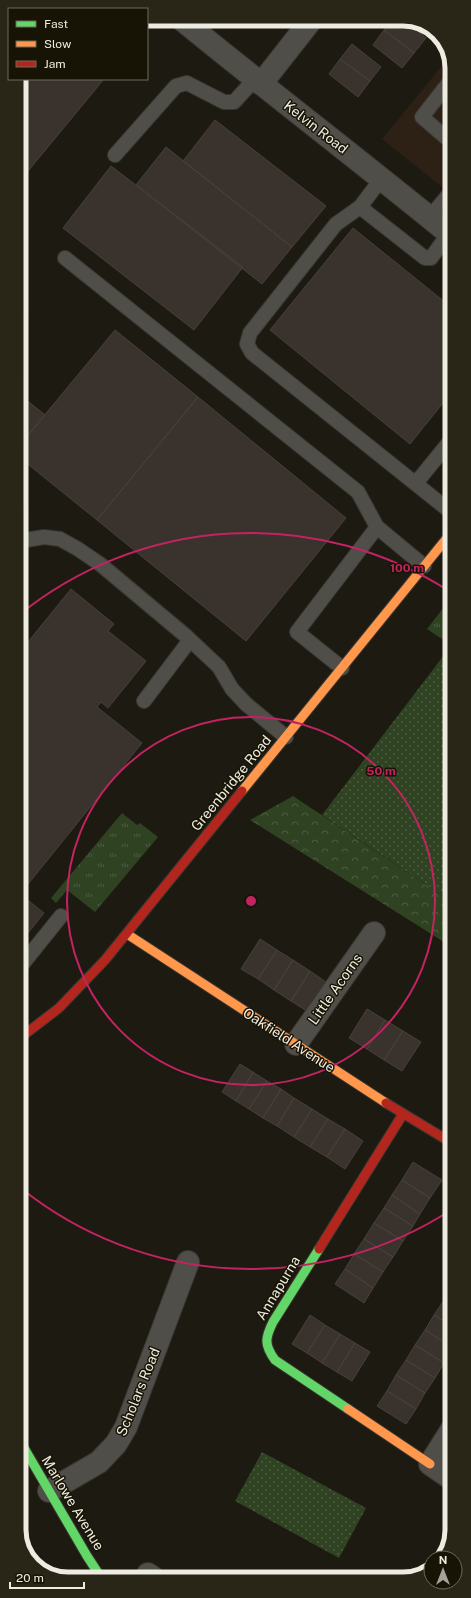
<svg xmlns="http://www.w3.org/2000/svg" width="471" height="1598" font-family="'Public Sans',sans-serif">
  <defs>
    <pattern id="grass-tufts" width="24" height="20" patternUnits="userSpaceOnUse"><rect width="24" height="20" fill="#2f4222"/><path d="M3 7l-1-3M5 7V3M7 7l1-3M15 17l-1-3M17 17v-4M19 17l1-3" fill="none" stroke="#4d5d42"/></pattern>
    <pattern id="forest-crowns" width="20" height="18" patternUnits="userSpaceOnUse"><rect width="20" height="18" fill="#2f4222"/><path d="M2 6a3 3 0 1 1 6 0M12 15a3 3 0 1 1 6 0" fill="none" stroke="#4d5d42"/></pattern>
    <pattern id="garden-dots" width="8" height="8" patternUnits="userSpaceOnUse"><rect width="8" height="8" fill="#2f4222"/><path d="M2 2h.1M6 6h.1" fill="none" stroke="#4d5d42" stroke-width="1.8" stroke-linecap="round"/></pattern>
  </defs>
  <rect width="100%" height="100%" fill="#1d1a12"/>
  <!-- commercial -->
  <path fill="#2d2015" d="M450,56L451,58V194L382,139Z"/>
  <!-- grass -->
  <path fill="url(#grass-tufts)" d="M451,598V645L427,629Z
    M122,813L137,825L140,823L158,837L95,912L67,890L56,903L51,898Z"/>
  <!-- forest -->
  <path fill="url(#forest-crowns)" d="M293,796L452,902V947L250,820Z"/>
  <!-- garden -->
  <path fill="url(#garden-dots)" d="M451,646L452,902L322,815Z
    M262,1452L366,1508L339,1558L235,1501Z"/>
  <!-- building -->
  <path fill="#3a322c" stroke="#47413d" d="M393,19H402L426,38L414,53L384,30Z
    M384,30L414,53L402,68L373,45Z
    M352,44L381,67L370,81L340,59Z
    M340,59L370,81L358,97L329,74Z
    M19,79H104L19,182Z
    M215,120L326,206L292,247L183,161Z
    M166,147L292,247L262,284L136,185Z
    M111,166L243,267L194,330L63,228Z
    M353,228L451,307V393L410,444L270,330Z
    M115,330L198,397L97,520L19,457V446Z
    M19,394L45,415L19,446Z
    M198,397L346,518L246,641L97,520Z
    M71,589L114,624L108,631L146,661L108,708L101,702L97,707L142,743L20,894L44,913L20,943L19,653Z
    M260,939L277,950L258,979L241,969Z
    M277,950L293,960L274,990L258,979Z
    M293,960L310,971L291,1001L274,990Z
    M310,971L326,982L307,1011L291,1001Z
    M367,1009L385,1020L367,1049L349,1038Z
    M385,1020L403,1031L384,1060L367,1049Z
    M403,1031L421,1042L402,1071L384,1060Z
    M240,1064L253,1072L236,1101L222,1092Z
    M253,1072L267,1081L249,1109L236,1101Z
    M267,1081L281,1089L263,1118L249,1109Z
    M281,1089L294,1098L277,1126L263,1118Z
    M294,1098L312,1109L294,1137L277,1126Z
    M312,1109L328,1119L310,1147L294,1137Z
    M328,1119L345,1129L327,1157L310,1147Z
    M345,1129L363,1141L345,1169L327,1157Z
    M413,1162L442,1180L430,1198L402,1180Z
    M402,1180L430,1198L420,1214L392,1195Z
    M392,1195L420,1214L413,1226L384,1208Z
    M384,1208L413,1226L403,1241L374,1223Z
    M374,1223L403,1241L393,1257L364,1239Z
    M364,1239L393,1257L383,1272L354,1254Z
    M354,1254L383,1272L373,1288L345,1269Z
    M345,1269L373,1288L364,1303L335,1284Z
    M452,1287V1305L444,1300Z
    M444,1300L452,1305V1326L434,1315Z
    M310,1315L325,1325L307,1353L292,1344Z
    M434,1315L452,1326V1347L425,1330Z
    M325,1325L340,1334L322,1363L307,1353Z
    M425,1330L452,1347V1351L444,1363L415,1345Z
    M340,1334L355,1343L337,1372L322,1363Z
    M355,1343L370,1352L352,1381L337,1372Z
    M415,1345L444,1363L435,1378L406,1360Z
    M406,1360L435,1378L425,1393L396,1375Z
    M396,1375L425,1393L416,1409L387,1391Z
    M387,1391L416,1409L406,1424L377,1406Z"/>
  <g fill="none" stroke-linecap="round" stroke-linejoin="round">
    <defs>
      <path id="lane" d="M451,80L422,117L451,142
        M115,155L176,86L187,83L224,102H234L255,79
        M360,207L382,178
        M430,217L451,192
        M449,233L431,258H425L360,207L336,224L250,333L247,344L252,353L451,512
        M65,258L358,492L377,527
        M416,483L451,440
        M19,544L26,540L44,537L60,539L78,549L100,564L186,636L219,667L232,689L246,704L286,737
        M342,668L297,632L377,527L424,566
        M144,701L190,640
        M20,967L61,916"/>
      <path id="street" d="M181,19C270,92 362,162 451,235
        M261,84L312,19
        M296,1044L374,933
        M452,1429L430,1464L452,1479
        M49,1491L99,1462L116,1444L126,1427L188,1262
        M148,1574L155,1579"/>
      <path id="fast" d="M319,1249L273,1322C265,1338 264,1345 275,1360L348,1409
        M20,1441L87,1556L102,1579"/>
      <path id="slow" d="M242,791L451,533
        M127,934L386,1103
        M348,1409L430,1464"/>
      <path id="jam" d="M20,1038L59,1008L105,960L242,791
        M386,1103L452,1143
        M319,1249L403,1114"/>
    </defs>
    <!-- lane casing -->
    <use href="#lane" stroke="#393731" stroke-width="16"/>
    <!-- street casing -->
    <use href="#street" stroke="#393731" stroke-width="24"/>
    <!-- fast casing -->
    <use href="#fast" stroke="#393731" stroke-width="11"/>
    <!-- slow casing -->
    <use href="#slow" stroke="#393731" stroke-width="11"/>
    <!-- jam casing -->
    <use href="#jam" stroke="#393731" stroke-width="11"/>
    <!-- lane -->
    <use href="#lane" stroke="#504e48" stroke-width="14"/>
    <!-- street -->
    <use href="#street" stroke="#504e48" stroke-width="22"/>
    <!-- fast -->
    <use href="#fast" stroke="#63d668" stroke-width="9"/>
    <!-- slow -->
    <use href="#slow" stroke="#ff974d" stroke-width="9"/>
    <!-- jam -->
    <use href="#jam" stroke="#b3261e" stroke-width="9"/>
  </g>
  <!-- distance rings -->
  <g fill="none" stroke="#c42362" stroke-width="2">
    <circle cx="251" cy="901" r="184"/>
    <path d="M451 1210A368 368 0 0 1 22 1189M19 615A368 368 0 0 1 449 591"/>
  </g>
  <g text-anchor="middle" stroke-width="3" stroke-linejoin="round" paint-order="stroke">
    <!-- street labels -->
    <g font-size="14" fill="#eeece1" stroke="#181405">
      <text transform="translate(316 127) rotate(38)" y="5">Kelvin Road</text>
      <text transform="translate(231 783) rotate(-51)" y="5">Greenbridge Road</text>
      <text transform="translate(335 989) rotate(-55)" y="5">Little Acorns</text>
      <text transform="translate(289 1040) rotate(33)" y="5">Oakfield Avenue</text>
      <text transform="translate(278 1288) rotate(-59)" y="5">Annapurna</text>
      <text transform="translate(138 1392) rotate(-68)" y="5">Scholars Road</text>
      <text transform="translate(73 1503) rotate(59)" y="5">Marlowe Avenue</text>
    </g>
  </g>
  <!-- crop -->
  <path d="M0 0H471V1598H0ZM68 26H403A42 42 0 0 1 445 68V1530A42 42 0 0 1 403 1572H68A42 42 0 0 1 26 1530V68A42 42 0 0 1 68 26Z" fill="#292517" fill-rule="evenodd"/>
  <path fill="none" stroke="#eeece1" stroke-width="5" d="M68 26H403A42 42 0 0 1 445 68V1530A42 42 0 0 1 403 1572H68A42 42 0 0 1 26 1530V68A42 42 0 0 1 68 26Z"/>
  <circle cx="251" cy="901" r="6" fill="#c42362" stroke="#181405" stroke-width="2"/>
  <g font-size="12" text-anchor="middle" font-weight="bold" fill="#c42362" stroke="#181405" stroke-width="3" stroke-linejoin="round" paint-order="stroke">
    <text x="407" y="572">100 m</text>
    <text x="381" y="775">50 m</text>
  </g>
  <!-- legend -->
  <rect x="8" y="8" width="140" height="72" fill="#181405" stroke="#6e6a5d"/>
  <rect x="16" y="21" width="20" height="6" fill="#63d668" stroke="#6e6a5d"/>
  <text x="44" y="28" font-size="12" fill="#eeece1">Fast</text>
  <rect x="16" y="41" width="20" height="6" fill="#ff974d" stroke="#6e6a5d"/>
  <text x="44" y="48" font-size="12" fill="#eeece1">Slow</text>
  <rect x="16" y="61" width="20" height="6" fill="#b3261e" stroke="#6e6a5d"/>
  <text x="44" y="68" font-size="12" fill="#eeece1">Jam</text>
  <!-- north arrow -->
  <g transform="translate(443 1570)"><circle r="19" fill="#181405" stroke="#6e6a5d"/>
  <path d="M0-3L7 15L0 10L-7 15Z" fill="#a5a299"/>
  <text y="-6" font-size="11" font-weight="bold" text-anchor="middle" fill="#eeece1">N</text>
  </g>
  <!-- scale -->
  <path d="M10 1582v6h74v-6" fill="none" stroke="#eeece1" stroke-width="2"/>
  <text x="16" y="1582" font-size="12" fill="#eeece1" stroke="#181405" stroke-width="3" paint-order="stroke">20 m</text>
</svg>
